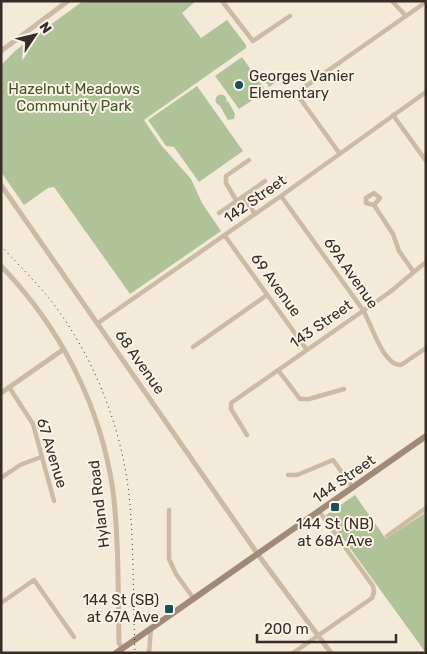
<svg xmlns="http://www.w3.org/2000/svg" width="427" height="654" font-family="Rubik,sans-serif">
  <rect width="100%" height="100%" fill="#f3ead9"/>
  <!-- green -->
  <path fill="#b0c398" d="M83,1H196L182,13L201,38L227,20L246,45V48L144,120L161,145L191,179L202,203L221,231L130,294L54,187L48,188L24,205L1,172V65L16,50Z
    M242,57L266,91L239,109L215,76Z
    M269,72L276,82L269,87L262,76Z
    M197,86L243,151L199,182L174,147L166,146L148,120Z
    M215.5 100a5.5 5.5 0 1 1 11 0a5.5 5.5 0 1 1-11 0Z
    M228,101L235,114L234,119L228,120L220,106Z
    M355,495L386,539L426,512V653L326,515Z"/>
  <g fill="none" stroke-linecap="round" stroke-linejoin="round">
    <!-- minor -->
    <path stroke="#ccbaa4" stroke-width="4.5" d="M222,1L253,41L290,16
      M392,1L406,16
      M393,115L426,161
      M340,154L296,93L426,2
      M281,196L363,310C371,323 383,366 401,365L426,348
      M244,198L255,214
      M236,200L226,183V176L249,160
      M374,205L380,198L374,193L366,198V203L374,205L393,234L399,251L413,271
      M219,213C235,202 249,193 265,181
      M225,236L307,350
      M98,323L281,196L426,92
      M193,347L267,295
      M278,370L300,399H309L344,389
      M9,387L33,424L54,501
      M247,435L231,409V403L390,292L426,262
      M288,475H297L333,460L353,488
      M1,478L20,465L41,457
      M169,510V559L176,574L194,599
      M387,536L426,508
      M1,603L34,580L74,637
      M149,653L151,628
      M293,653L372,598L374,592L373,586L319,511"/>
    <!-- tertiary -->
    <path stroke="#ccbaa4" stroke-width="5" d="M1,51L68,1
      M1,185L257,553
      M1,266C60,327 101,406 113,491C119,541 118,593 119,643L122,648
      M1,393L64,349
      M259,556L331,653"/>
    <!-- secondary -->
    <path stroke="#a08976" stroke-width="6" d="M116,653L426,436"/>
    <!-- rail -->
    <path stroke="#372d26" stroke-width="1" stroke-dasharray="1 4" stroke-linecap="butt" d="M1,246C18,264 36,282 52,302C96,360 124,433 130,505C134,554 133,604 135,653"/>
  </g>
  <!-- markers -->
  <g fill="#19505b" stroke="#faf3e6" stroke-width="2">
    <circle cx="239" cy="85" r="5"/>
    <rect x="330" y="502" width="10" height="10" rx="2.5"/>
    <rect x="164" y="604" width="10" height="10" rx="2.5"/>
  </g>
  <g text-anchor="middle" stroke-width="4" stroke-linejoin="round" paint-order="stroke">
    <!-- poi labels -->
    <g font-size="15" fill="#372d26" stroke="#faf3e6" text-anchor="start">
      <text x="249" y="81">Georges Vanier<tspan x="249" dy="17">Elementary</tspan></text>
      <text x="335" y="529" text-anchor="middle">144 St (NB)<tspan x="335" dy="17">at 68A Ave</tspan></text>
      <text x="159" y="605" text-anchor="end">144 St (SB)<tspan x="159" dy="17">at 67A Ave</tspan></text>
    </g>
    <!-- park labels -->
    <g font-size="15" fill="#415729" stroke="#faf3e6">
      <text x="74" y="94">Hazelnut Meadows<tspan x="74" dy="17">Community Park</tspan></text>
    </g>
    <!-- street labels -->
    <g font-size="15" fill="#372d26" stroke="#faf3e6">
      <text transform="translate(255 199) rotate(-35)" y="5">142 Street</text>
      <text transform="translate(351 273) rotate(55)" y="5">69A Avenue</text>
      <text transform="translate(276 285) rotate(54)" y="5">69 Avenue</text>
      <text transform="translate(321 324) rotate(-35)" y="5">143 Street</text>
      <text transform="translate(140 362) rotate(55)" y="5">68 Avenue</text>
      <text transform="translate(52 453) rotate(73)" y="5">67 Avenue</text>
      <text transform="translate(344 479) rotate(-35)" y="5">144 Street</text>
      <text transform="translate(99 504) rotate(-97)" y="5">Hyland Road</text>
    </g>
  </g>
  <!-- border -->
  <rect width="427" height="654" fill="none" stroke="#372d26" stroke-width="5"/>
  <!-- north arrow -->
  <g transform="translate(35 35) rotate(55)" stroke="#faf3e6" stroke-width="4" paint-order="stroke">
  <path d="M0-4L9 19L0 12L-9 19Z" fill="#372d26"/>
  <text y="-8" font-size="14" font-weight="bold" text-anchor="middle" fill="#372d26">N</text>
  </g>
  <!-- scale -->
  <path d="M257 634v8h139v-8" fill="none" stroke="#372d26" stroke-width="2.5"/>
  <text x="264" y="634" font-size="15" fill="#372d26" stroke="#faf3e6" stroke-width="4" paint-order="stroke">200 m</text>
</svg>
